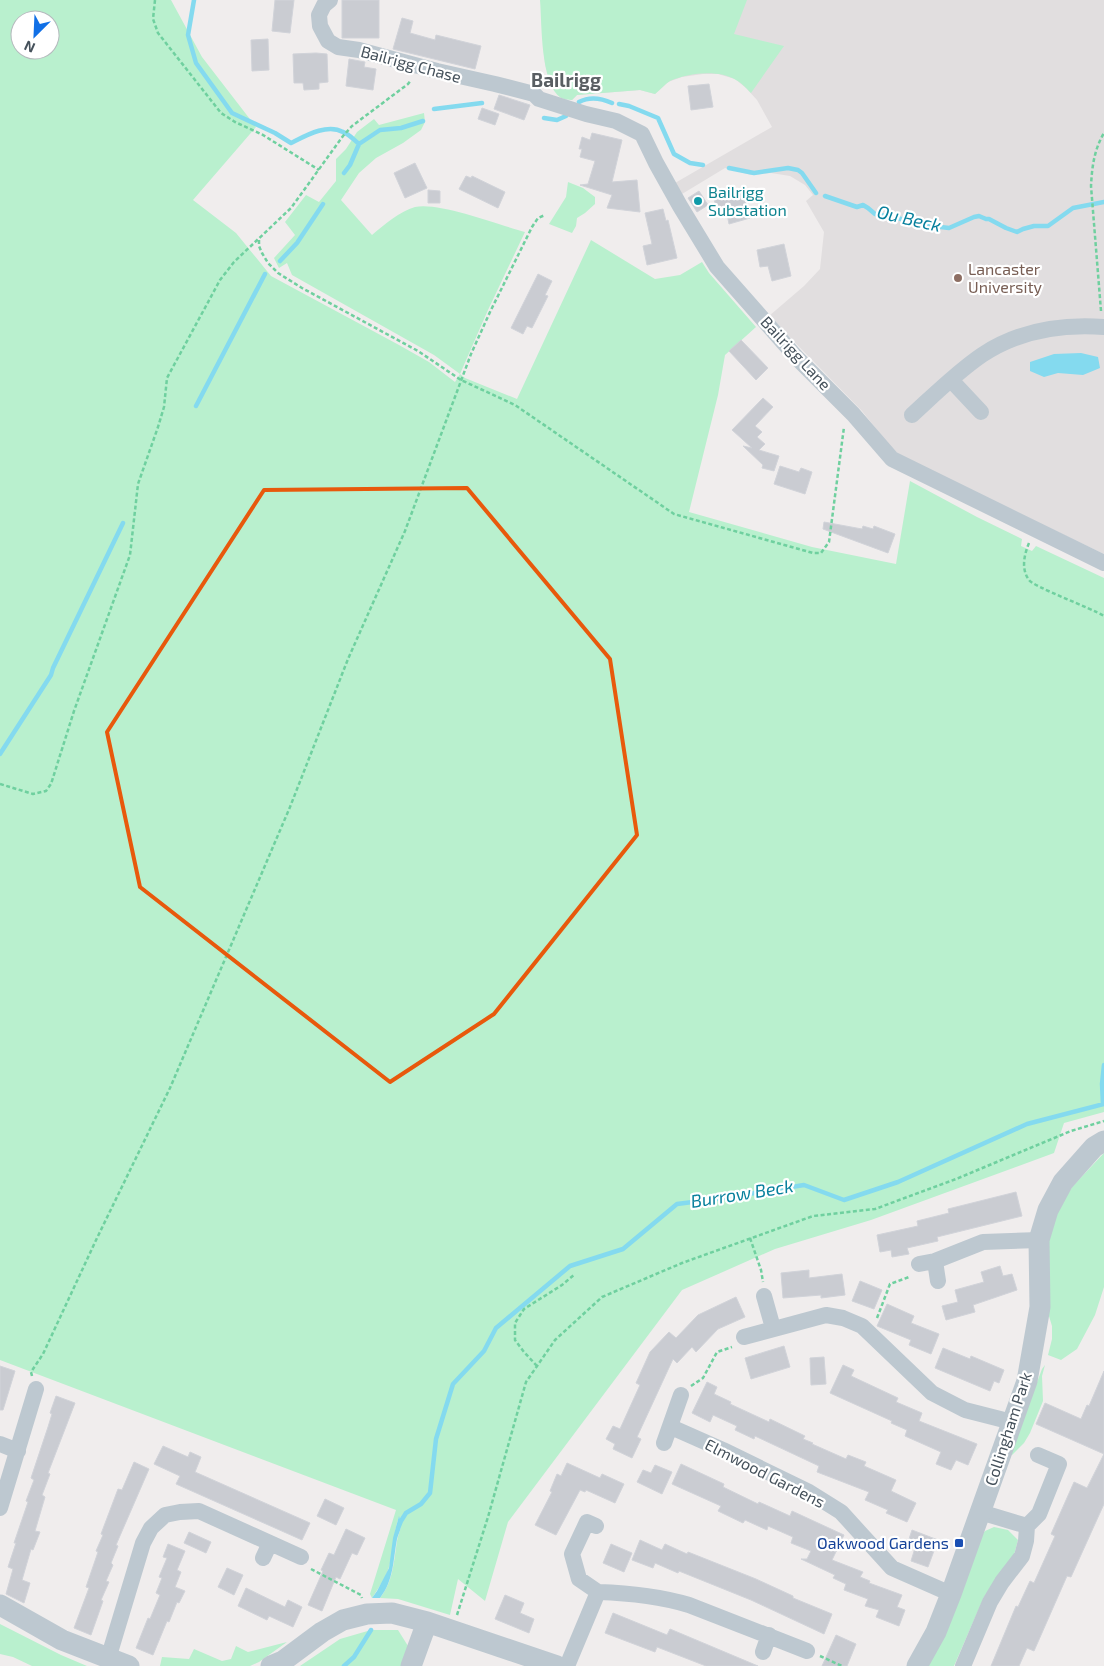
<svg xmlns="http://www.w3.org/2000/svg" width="1104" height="1666" font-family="'Exo 2',sans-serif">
  <rect width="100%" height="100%" fill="#f0eded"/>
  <!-- education -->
  <path fill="#e1dedf" d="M551,0H1104V554L909,461L893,450L862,411L769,316L804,286L820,269L824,232L806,201L813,195L805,185L790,176L771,173L751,175L725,168L682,194L675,183L772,127L757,100L746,88L735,79L718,74H703L682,77L668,82L655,94L640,90L577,95L572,100L552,86L545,64L542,19Z"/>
  <!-- green -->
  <path fill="#b9f0ce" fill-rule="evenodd" d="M0,0H171L202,57L256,127L193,200L236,233L271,276L399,345L429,362L455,382L460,374L434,355L292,275L287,263L279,268L274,258L295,235L285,222L306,195L319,202L336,181V159L346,149L357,132L374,119L379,125L424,113L425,122L421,130L403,143L376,158L359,173L341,200L372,235C384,225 400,211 415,207C440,202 498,225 525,232L488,310L460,374L465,378L517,399L591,240L655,279L680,275L702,262L709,273L756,327L725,355L718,395L689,512L812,547L896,564L910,481L977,517L1022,539L1021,546L1032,551L1036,546L1104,578V1112L1064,1123L1054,1153L871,1220L775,1249L682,1290L508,1522L485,1601L458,1579L450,1615L398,1599L380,1598C393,1582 394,1561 397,1541C399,1531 403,1528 399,1517C393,1533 394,1551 389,1567C386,1577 378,1589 372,1598L370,1594L396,1510L0,1360ZM20,20H50V50H20Z
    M540,0H747L734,34L784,46L751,93C747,89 742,83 736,80C718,69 688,73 670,81C665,84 660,90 655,94L640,90L577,95L572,100C569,100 563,99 561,98C540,84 542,23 540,0Z
    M568,182L583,188L595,197V204L585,213L577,218L576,226L572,233L549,224L566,197Z
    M1104,1153V1287L1095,1315L1077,1349L1061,1360L1048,1355L1052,1339V1326L1048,1313L1047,1243L1055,1215L1072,1187Z
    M1045,1365L1042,1376L1043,1401L1030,1433L1024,1443L1012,1455L1010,1453L1042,1369Z
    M994,1527L1008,1530L1018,1540L1014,1555L984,1597L954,1666H927L978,1540L985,1531Z
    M0,1624L61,1655L87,1666H32L13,1657L0,1654Z
    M371,1630H398L408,1646L404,1666H300L340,1639Z
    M287,1642L259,1662L250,1666H160L162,1657L189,1659L194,1649L222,1661L231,1659L236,1646L248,1652Z"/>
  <!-- water -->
  <path fill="#84daef" d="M1081,353L1098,357L1100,368L1083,375L1058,373L1044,377L1030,371V362L1054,354Z
    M399,1516C403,1527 400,1529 397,1539C393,1560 394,1580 380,1598H372L377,1591L389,1568L393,1538Z"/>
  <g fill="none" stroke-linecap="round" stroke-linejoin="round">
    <!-- stream -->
    <path stroke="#84daef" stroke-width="4.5" d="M194,0L188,35L196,63L232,113L275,133L291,143C305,136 327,123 343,132C349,134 354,140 359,144L380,130L401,128L423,121
      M579,102C590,96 601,98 612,103
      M619,104L629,106L658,118L674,154L690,163L703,165
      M434,109L482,103
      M544,118L557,120L566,116
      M729,168L754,173L788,168L798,170L802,173L816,193
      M344,173L350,165L359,144
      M825,196L857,207L863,205L868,208L875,214L901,219H908L924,225L949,228L974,217L979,216L986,219H989L1006,228L1017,232L1023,229L1034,226H1048L1073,208L1104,202
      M280,261L297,243L323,204
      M196,406L265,274
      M0,754L51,675L53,668L123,523
      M1103,1104L1102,1084L1104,1065
      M399,1526L401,1521L406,1513L421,1504L430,1493L436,1439L453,1384L484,1351L496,1328L570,1266L623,1249L677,1204L724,1198L804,1185L844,1200L898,1182L1027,1124L1104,1104
      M344,1666L354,1657L371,1630"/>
  </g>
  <!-- building -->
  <path fill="#caccd2" stroke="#d1d3d9" d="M275,0H294L290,33L272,31Z
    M342,0H379V38H342Z
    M402,18L413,21L410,33L435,40L436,35L481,46L475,69L393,49Z
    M268,39L269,70L252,71L251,40Z
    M316,53L327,54L328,82L319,83V89L304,90L303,83H294L293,54Z
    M349,59L365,62L364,67L376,69L373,90L346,86Z
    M709,84L713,107L691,110L688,86Z
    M499,95L530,105L524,120L494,109Z
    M482,108L499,114L495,125L478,119Z
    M592,133L622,140L612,182L637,180L640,212L607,208L612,195L580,185L588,184L595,161L580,157L582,149H579L582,137L590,140Z
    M415,163L427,188L405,198L394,173Z
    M466,176L471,178L472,176L505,192L498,208L459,189Z
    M428,190L440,191V203H428Z
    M699,191L708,205L697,212L688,198Z
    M743,191L750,218L729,224L727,214L718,216L714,199Z
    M663,209L666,221L668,220L677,258L647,265L643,246L652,244L645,213Z
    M784,244L791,276L772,281L768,266L760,267L757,250Z
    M538,274L552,281L545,295L548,296L532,328L527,326L523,334L511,328Z
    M741,340L768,368L756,380L729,351Z
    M763,398L773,407L755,426L762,432L757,437L765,444L759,450L779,456L774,471L762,468L763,465L743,446L752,448L732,430Z
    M780,466L799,472L801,468L812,472L805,494L774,484Z
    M824,522L862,529L863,526L873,529L874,526L895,534L888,553L823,529Z
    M1016,1192L1022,1216L937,1237L938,1241L907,1248L909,1254L892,1257L891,1250L880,1252L877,1235L918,1226L917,1221L949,1213L948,1209Z
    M1000,1266L1003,1276L1012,1274L1017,1290L973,1305L975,1312L946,1320L942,1306L958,1302L955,1290L984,1282L981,1272Z
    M809,1270V1278L842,1274L845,1295L821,1298V1295L783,1298L781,1273Z
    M860,1281L882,1290L874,1309L852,1301Z
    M736,1297L745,1317L718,1329L696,1352L692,1347L677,1363L673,1359L637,1437L641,1439L632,1458L613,1449L615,1444L606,1439L613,1426L620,1429L640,1385L636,1383L650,1352L669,1332L676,1338L698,1315Z
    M887,1304L914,1316L911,1323L939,1334L931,1354L909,1345L911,1340L877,1326Z
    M784,1346L790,1367L751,1379L745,1358Z
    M943,1348L970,1359L971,1356L1004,1370L999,1383L994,1381L990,1391L935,1368Z
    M824,1357L826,1384L811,1385L810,1358Z
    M843,1365L854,1370L851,1376L898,1398L896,1402L922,1413L919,1421L977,1444L968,1465L956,1460L951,1470L936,1464L941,1452L905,1436L907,1430L891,1423L892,1421L830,1393Z
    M0,1366L15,1371L3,1410H0Z
    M1104,1371V1454L1036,1424L1045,1403L1081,1419L1087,1405L1089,1406Z
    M707,1382L717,1387L714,1394L731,1402L730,1404L769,1422L770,1419L805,1436L803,1439L813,1443L812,1444L846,1459L848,1455L866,1462L864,1466L896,1480L891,1491L916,1503L907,1522L886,1513L888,1510L865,1500L869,1492L817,1472L819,1466L755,1436L754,1439L735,1430L737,1426L713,1415L710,1422L692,1413Z
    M56,1396L75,1403L48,1473L50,1474L42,1495L45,1497L35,1531L40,1532L33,1550L31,1549L22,1580L30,1583L24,1603L6,1594L13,1569L8,1567L16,1543H14L28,1502L26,1501L34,1480L31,1478L48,1427L52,1414L50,1413Z
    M163,1446L188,1457L190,1452L201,1457L195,1472L310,1523L302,1540L176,1484L180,1476L154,1464Z
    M1104,1454V1504L1071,1577L1067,1576L1034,1651L1027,1648L1019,1666H991L1016,1606L1018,1607L1030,1581L1034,1583L1055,1536L1051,1534L1074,1482L1087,1488Z
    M134,1462L149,1469L116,1545L118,1546L111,1563L113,1565L106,1581L109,1582L101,1600L103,1601L91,1635L74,1628L89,1588L86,1587L98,1552L96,1551L103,1535L101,1534L118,1489L122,1490Z
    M567,1463L600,1478L602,1474L624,1484L615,1503L586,1490L585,1492L580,1490L556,1535L535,1525L552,1492L550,1491L557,1474L561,1476Z
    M681,1464L724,1484L723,1487L758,1504L759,1502L790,1516L792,1511L844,1535L832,1560L863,1572L860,1577L870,1581L869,1583L902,1595L897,1607L905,1610L899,1626L876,1617L879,1610L865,1606L868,1599L844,1590L846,1584L833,1578L835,1575L801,1559H807L811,1551L791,1543L793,1537L768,1526L767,1530L745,1520L743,1523L718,1511L721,1506L672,1484Z
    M655,1465L672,1472L662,1494L637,1482L643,1470L651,1473Z
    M325,1499L344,1508L336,1525L317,1516Z
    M346,1529L365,1538L357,1555L352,1553L340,1579L336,1577L322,1611L308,1605L323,1571L321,1570L329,1553L334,1555Z
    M912,1530L938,1540L928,1567L911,1561L915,1548L907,1545Z
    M189,1532L211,1542L206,1553L184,1543Z
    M640,1540L662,1550L665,1544L687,1554L688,1552L756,1579L793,1596V1598L832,1614L824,1634L751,1600L679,1571L678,1573L655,1563L653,1568L632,1560Z
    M168,1544L185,1551L177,1570L181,1572L175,1587L185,1591L179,1603L177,1602L169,1622L167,1621L153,1655L136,1648L148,1618L150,1619L160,1595L156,1593L162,1578L159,1577L167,1558L163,1557Z
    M611,1544L632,1553L624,1572L603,1563Z
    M227,1568L243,1575L234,1595L218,1587Z
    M246,1588L285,1607L288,1600L302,1607L293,1627L269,1616L267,1620L238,1606Z
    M505,1595L524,1603L520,1613L534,1619L529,1633L495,1619Z
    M613,1613L667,1635L670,1629L758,1666H706L657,1647L655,1652L605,1633Z
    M836,1635L856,1644L847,1666H822Z"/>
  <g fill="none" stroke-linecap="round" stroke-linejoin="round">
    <!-- path -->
    <path stroke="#6fd09f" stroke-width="2.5" stroke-dasharray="4 2.5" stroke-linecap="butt" d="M155,0L153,19L158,33L221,113L235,122L263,135L319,170
      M259,240V246L262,253L268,263L278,273L302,288L418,351L461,380L515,405L674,514L813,553H821L829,542L844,427
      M1101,311L1091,186C1092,167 1094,150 1104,133
      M1029,543C1024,555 1021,569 1029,580C1034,587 1091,608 1104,616
      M0,784L33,794L46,791L51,784L74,711L130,555L138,484L158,427L164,407L167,378L220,280L234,262L291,208L343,136L352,126L408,84L411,80
      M750,1238L761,1270L763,1282
      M877,1318L890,1284L909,1277
      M537,1366L524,1352L515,1340V1323L524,1309L562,1285L575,1274
      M32,1376L31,1372L43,1354L97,1238L170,1088L290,807L348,659L405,531L471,354L490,312L532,227L538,218L545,215
      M691,1386L703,1378L717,1352L732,1347
      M311,1569L361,1595L362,1598
      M457,1615L488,1517L526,1382L555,1340L602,1297L682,1263L813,1216L875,1209L956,1179L1071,1131L1104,1121
      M820,1656L842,1666"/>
    <!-- minor -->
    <path stroke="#bdc8d0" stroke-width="16" d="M330,0L324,5L319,15L320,26L328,41L338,47L359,50L437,71L495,84L534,94L539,99L586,114L616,121L642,134L656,163L680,206L717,267L797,358L853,414L892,459L1104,563
      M951,380L981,412
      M912,415C935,394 957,372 982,355C1018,331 1062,324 1104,327
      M935,1261L938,1281
      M919,1264L935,1261L983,1242L1039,1240
      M764,1296L773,1328
      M744,1337L826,1315L843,1318L862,1326L932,1393L965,1410L1012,1422
      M671,1427L723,1450L809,1492L841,1512L892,1568L951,1594
      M664,1443L681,1395
      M0,1444L18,1451
      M0,1508L36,1389
      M980,1512L1027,1526
      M596,1526L587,1522L572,1554L579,1579L598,1592
      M263,1558L270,1543
      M763,1652L769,1635
      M108,1659L143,1543L151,1528L165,1515L180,1512L199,1511L301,1557
      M567,1666L598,1592C629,1593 659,1596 689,1605L807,1651
      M963,1666L990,1602L1002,1582L1022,1556L1026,1541L1027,1526L1039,1514L1059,1464L1038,1455"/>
    <!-- tertiary -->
    <path stroke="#bdc8d0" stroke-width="21" d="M0,1605L62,1640L129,1666
      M271,1666L283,1661L322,1632L343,1620L367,1614L392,1613L427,1622L557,1666
      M411,1666L427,1622
      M917,1666L936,1632L951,1594L1027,1381L1040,1307L1039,1240L1048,1210L1063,1182L1094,1147L1104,1141"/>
  </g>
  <!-- marked area -->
  <path fill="none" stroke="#e8590c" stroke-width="4" stroke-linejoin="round" d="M467,488L610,659L637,835L494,1014L390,1082L140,887L107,732L264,490Z"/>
  <!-- markers -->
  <circle fill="#0f9aa8" stroke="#fff" stroke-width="2" cx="698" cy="201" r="5"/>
  <circle fill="#8d6e63" stroke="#fff" stroke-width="2" cx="958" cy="278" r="5"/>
  <rect fill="#1a4fb4" stroke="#fff" stroke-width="2" x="954" y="1538" width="10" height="10" rx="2.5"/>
  <g text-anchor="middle" stroke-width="4.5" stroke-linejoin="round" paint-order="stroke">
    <!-- street labels -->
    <g font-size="16" fill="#45515b" stroke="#fff">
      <text transform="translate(411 64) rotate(15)" y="6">Bailrigg Chase</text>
      <text transform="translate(796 353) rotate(47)" y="6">Bailrigg Lane</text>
      <text transform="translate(1008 1429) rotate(-72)" y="6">Collingham Park</text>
      <text transform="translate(765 1473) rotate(27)" y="6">Elmwood Gardens</text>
    </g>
    <!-- culture labels -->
    <g font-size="16" fill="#0d838f" stroke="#fff" text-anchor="start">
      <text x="708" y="198">Bailrigg<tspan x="708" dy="18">Substation</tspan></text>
    </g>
    <!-- education labels -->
    <g font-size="16" fill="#785e54" stroke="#fff" text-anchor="start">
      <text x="968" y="275">Lancaster<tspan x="968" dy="18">University</tspan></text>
    </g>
    <!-- transit labels -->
    <g font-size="16" fill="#164399" stroke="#fff" text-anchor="end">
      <text x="949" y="1549">Oakwood Gardens</text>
    </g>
    <!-- water labels -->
    <g font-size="18" font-style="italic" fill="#07809d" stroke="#fff">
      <text transform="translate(909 219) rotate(13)" y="6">Ou Beck</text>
      <text transform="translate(742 1194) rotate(-9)" y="6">Burrow Beck</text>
    </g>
    <!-- quarter labels -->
    <g font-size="19" font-weight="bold" fill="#595e62" stroke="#fff">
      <text x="566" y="87">Bailrigg</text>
    </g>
  </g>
  <!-- north arrow -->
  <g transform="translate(35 35) rotate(204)"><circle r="24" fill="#ffffff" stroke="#b5b9bd"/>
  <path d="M0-4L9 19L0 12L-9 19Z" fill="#1170e6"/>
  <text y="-8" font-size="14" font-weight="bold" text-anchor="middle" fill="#45515b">N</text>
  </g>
</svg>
